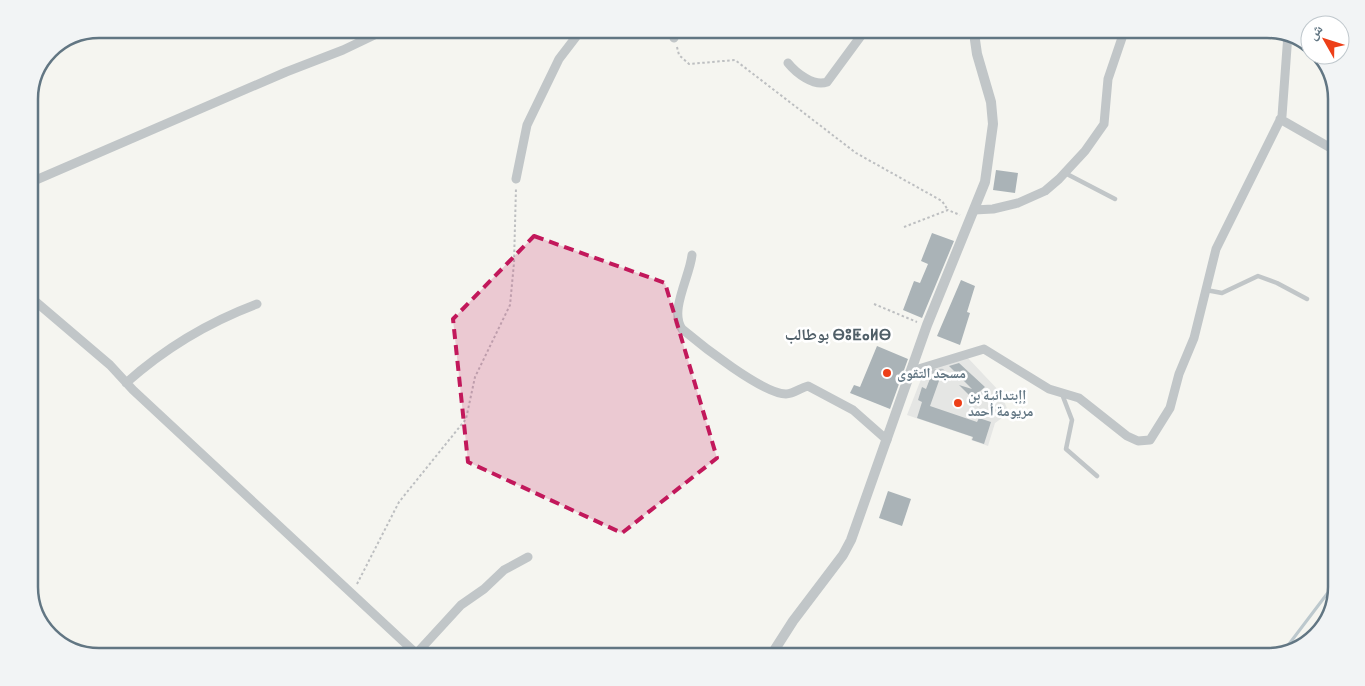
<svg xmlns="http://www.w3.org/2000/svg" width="1365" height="686" font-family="'PT Sans Narrow','Noto Naskh Arabic','Noto Sans Tifinagh',sans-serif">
  <rect width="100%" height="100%" fill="#f5f5f0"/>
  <!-- built -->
  <path fill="#e5e6e4" d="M967,357L1000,392L1009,413L995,423L988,446L971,440L972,437L907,415L925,369Z"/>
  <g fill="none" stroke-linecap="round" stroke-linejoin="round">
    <!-- stream -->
    <path stroke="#bcc8cd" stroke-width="3" d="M1283,652L1336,582"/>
  </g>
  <!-- building -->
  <path fill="#aab3b7" d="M996,170L1018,173L1015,193L993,190Z
    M932,233L954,241L922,318L903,310L914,281L920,283L928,264L921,261Z
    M961,280L975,286L967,312L970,313L960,345L937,336Z
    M877,346L908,359L890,409L850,393L854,385L860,387Z
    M959,363L985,387L979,392L983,393L975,401L959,385L972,389L949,366Z
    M931,376L940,378L930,406L977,422L979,418L991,422L984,444L972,440L973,437L917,418L922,402L918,400L922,387L926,389Z
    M888,491L911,499L902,526L879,518Z"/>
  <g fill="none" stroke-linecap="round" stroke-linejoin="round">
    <!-- path -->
    <path stroke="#bdbfc1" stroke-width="2" stroke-dasharray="2.5 2.5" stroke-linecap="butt" d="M677,47L679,55L689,64L735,60L856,153L942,201L948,210
      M904,227L948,210L960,215
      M874,304L917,322
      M357,584L399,502L466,419L475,377L510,305L514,263L516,187"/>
    <!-- service -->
    <path stroke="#c1c6c8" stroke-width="4.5" d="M1065,173L1115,199
      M1206,290L1222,293L1258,276L1277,283L1307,299
      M919,369L924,372L942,371L947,379
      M1062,394L1072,420L1066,449L1097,476"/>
    <!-- minor -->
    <path stroke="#c1c6c8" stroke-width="9" d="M673,29L674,38
      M788,63C796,73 814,87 827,82L866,29
      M1280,119L1336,151
      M516,179L527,125L559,59L582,29
      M29,183L286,72L343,50L387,29
      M974,210L993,209L1018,203L1045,191L1059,179L1085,151L1104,124L1108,79L1125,29
      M692,255C690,276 669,311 682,329C701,345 763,394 786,394C794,394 800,388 808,386L853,410L887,440
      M29,296L110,365L133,390L420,657
      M912,371L984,349L1049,389L1079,398L1127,436L1138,441L1150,440L1170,408L1179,374L1194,338L1216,249L1282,116L1288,34
      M126,383C164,349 209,322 257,304
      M416,654L461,605L484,589L504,570L528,557"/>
    <!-- tertiary -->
    <path stroke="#c1c6c8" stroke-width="10" d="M770,657L793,621L843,555L851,540L927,325L985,182L993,124L991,102L977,54L975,40L976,29"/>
  </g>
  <!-- marked area -->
  <path fill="#c2185b" fill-opacity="0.2" stroke="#c2185b" stroke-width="4" stroke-dasharray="10 6" stroke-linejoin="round" d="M534,236L665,283L717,458L622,533L468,462L453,319Z"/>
  <!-- markers -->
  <g fill="#ed3f18" stroke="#fff" stroke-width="2">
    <circle cx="887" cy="373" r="5"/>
    <circle cx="958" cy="403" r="5"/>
  </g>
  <g text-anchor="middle" stroke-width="5" stroke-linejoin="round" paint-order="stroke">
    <!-- poi labels -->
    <g font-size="14" font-weight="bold" fill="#627683" stroke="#fff" text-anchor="start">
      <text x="897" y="378">مسجد التقوى</text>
      <text x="968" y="400">إإبتدائية بن<tspan x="968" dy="16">مريومة أحمد</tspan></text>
    </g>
    <!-- quarter labels -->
    <g font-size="16" font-weight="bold" fill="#505f68" stroke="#fff">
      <text x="838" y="340">بوطالب ⴱⵓⵟⴰⵍⴱ</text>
    </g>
  </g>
  <!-- crop -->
  <path d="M0 0H1365V686H0ZM99 38H1267A61 61 0 0 1 1328 99V587A61 61 0 0 1 1267 648H99A61 61 0 0 1 38 587V99A61 61 0 0 1 99 38Z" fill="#f2f4f5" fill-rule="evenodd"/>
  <path fill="none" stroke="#627683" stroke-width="2.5" d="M99 38H1267A61 61 0 0 1 1328 99V587A61 61 0 0 1 1267 648H99A61 61 0 0 1 38 587V99A61 61 0 0 1 99 38Z"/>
  <!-- north arrow -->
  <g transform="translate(1325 40) rotate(309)"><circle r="24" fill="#ffffff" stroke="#c0c8cd"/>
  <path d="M0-4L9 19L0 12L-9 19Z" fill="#ed3f18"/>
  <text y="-8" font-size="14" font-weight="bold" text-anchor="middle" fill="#627683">ش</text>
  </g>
</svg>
